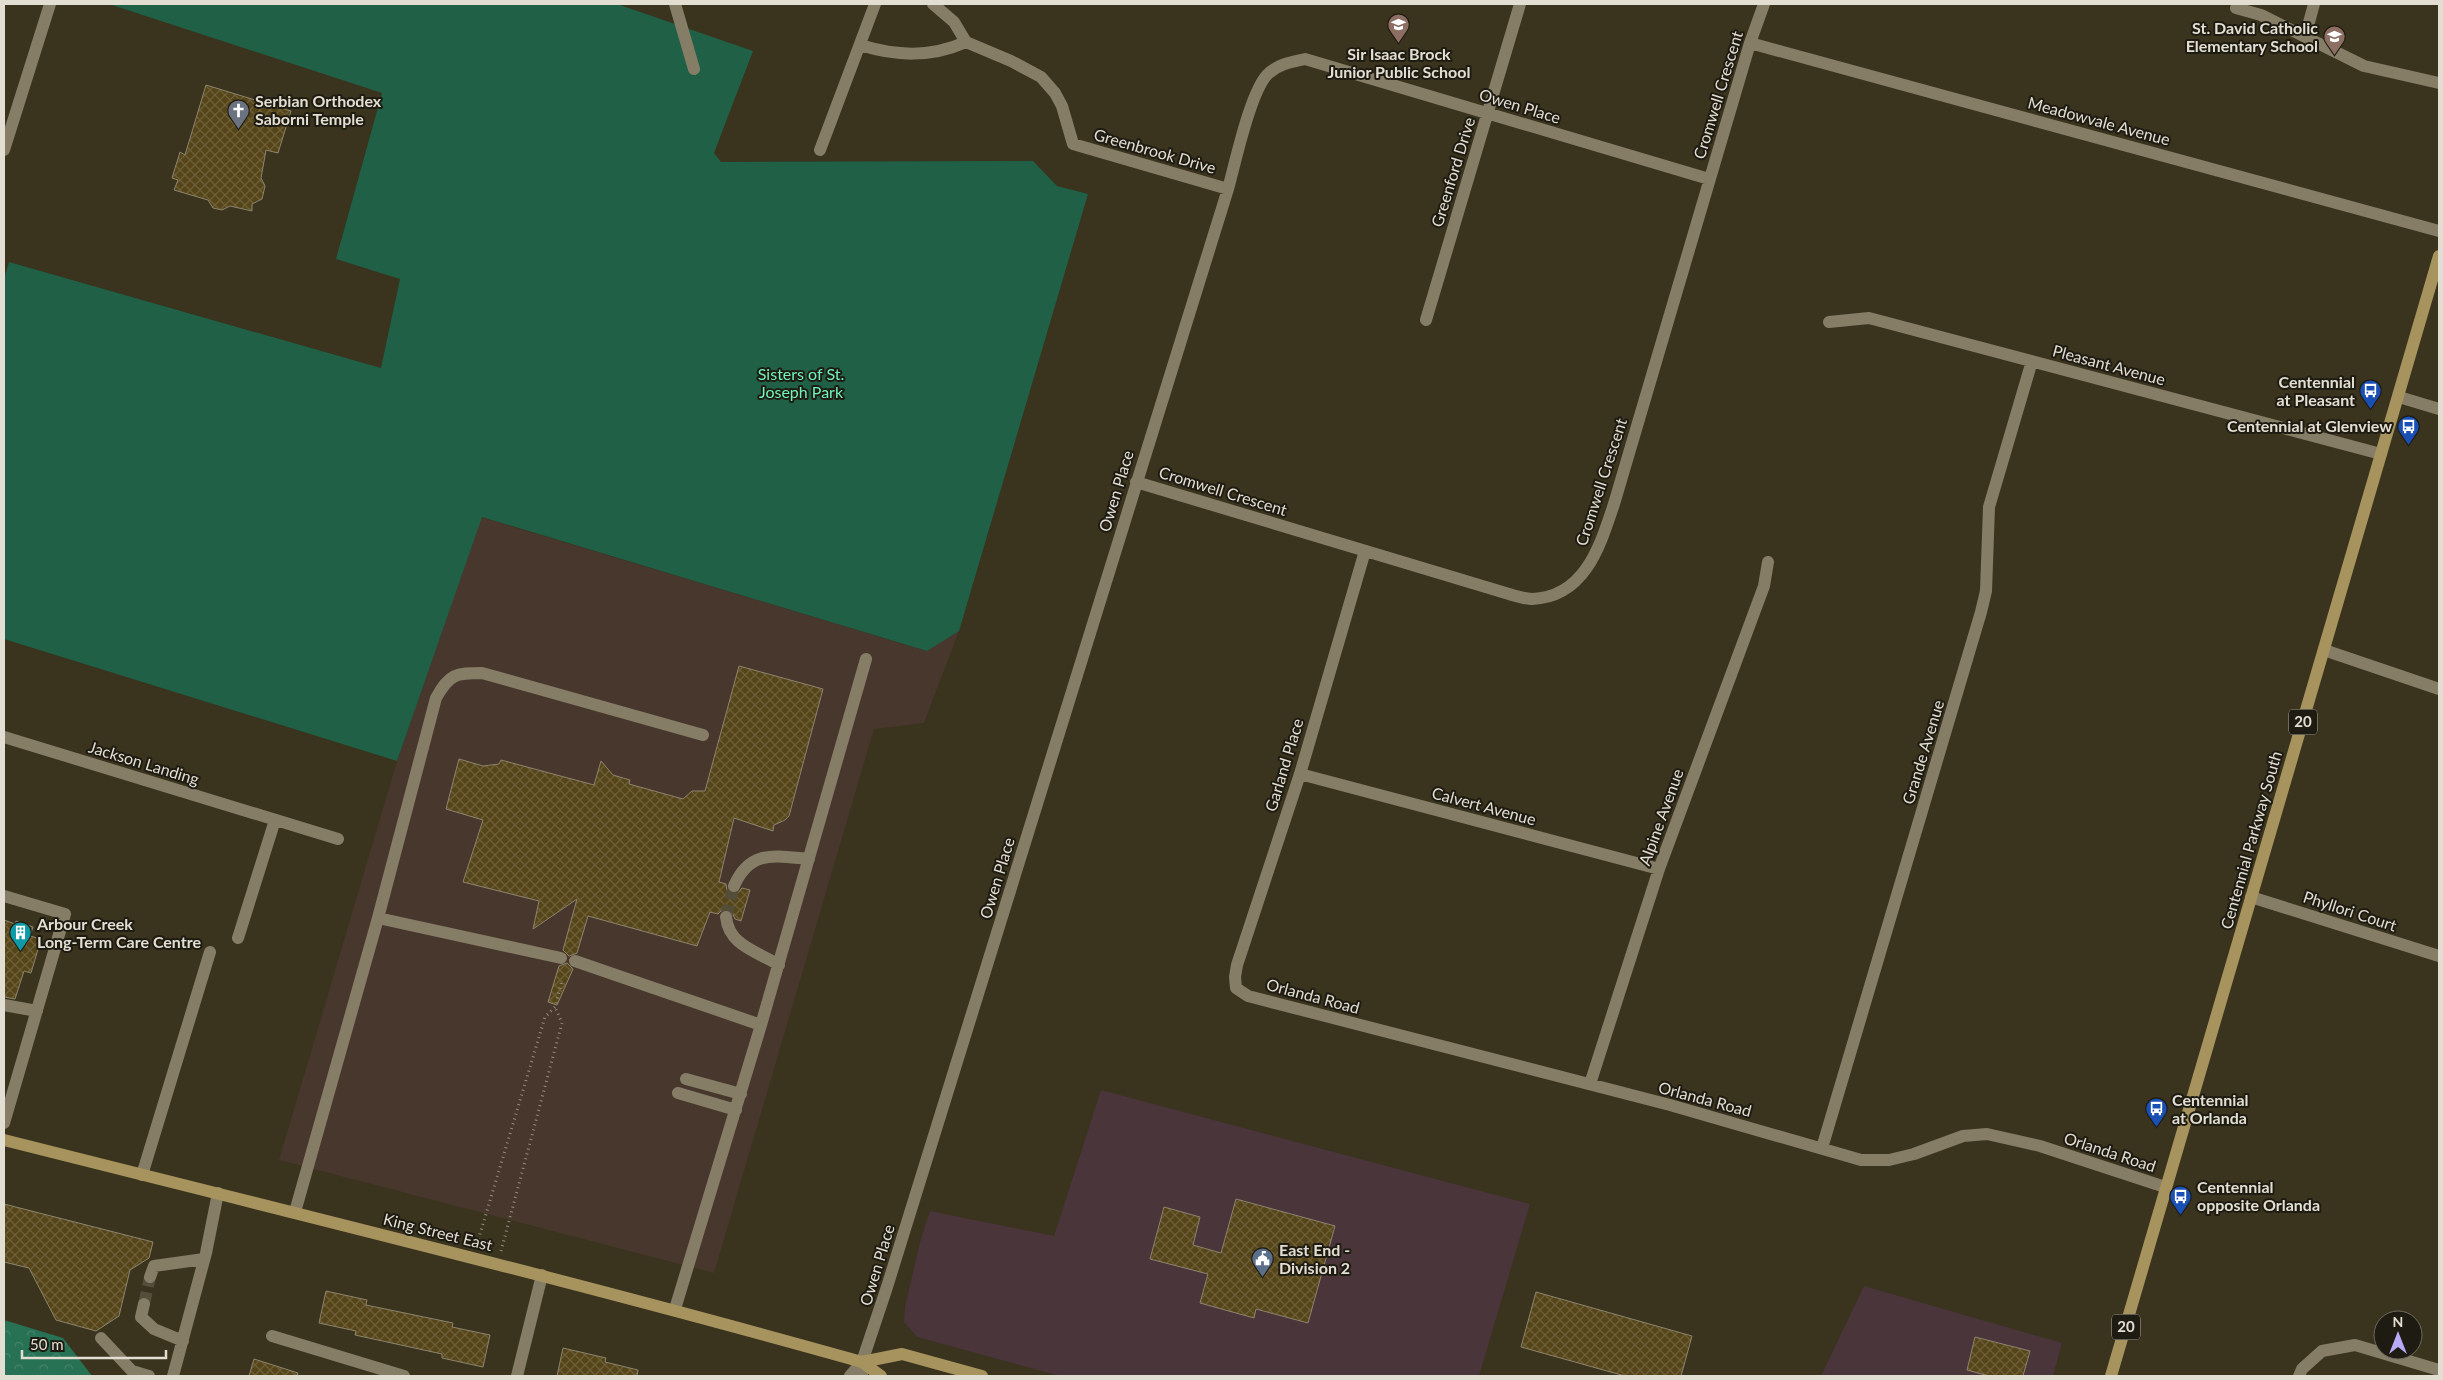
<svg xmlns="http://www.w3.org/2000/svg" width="2443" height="1380" font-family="Lato,sans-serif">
  <defs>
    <pattern id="forest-crowns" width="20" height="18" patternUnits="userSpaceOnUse" patternTransform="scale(1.25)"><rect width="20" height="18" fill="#277154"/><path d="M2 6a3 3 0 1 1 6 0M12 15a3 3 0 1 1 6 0" fill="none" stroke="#46856c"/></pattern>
    <pattern id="building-cross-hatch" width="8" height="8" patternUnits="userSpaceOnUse" patternTransform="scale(1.25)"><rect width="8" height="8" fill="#554518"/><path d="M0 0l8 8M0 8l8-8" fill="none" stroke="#6d5f39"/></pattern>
  </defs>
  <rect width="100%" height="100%" fill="#3a331e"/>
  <!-- commercial -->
  <path fill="#49353a" d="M1101,1090L1530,1204L1479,1376H1060L917,1337L904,1322L905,1307L920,1242L930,1211L1054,1236Z
    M1864,1286L2062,1343L2053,1376H1821Z"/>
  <!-- medical -->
  <path fill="#48372c" d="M481,517L926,651L959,631L924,723L874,729L714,1273L279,1160L397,761Z"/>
  <!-- forest -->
  <path fill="url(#forest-crowns)" d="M4,1320L63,1338L92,1376H4Z"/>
  <!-- green -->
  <path fill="#1f6046" d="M109,4H617L753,51L714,153L721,162L1033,161L1057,186L1088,194L959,631L927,651L482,517L397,761L4,639V279L9,262L381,368L400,279L336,259L382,93Z"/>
  <!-- building -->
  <path fill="url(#building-cross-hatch)" stroke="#8d846e" d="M206,85L291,111L278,153L266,150L261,178L265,186L262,199L252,204V211L230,206L222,210L213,208L208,200L174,190L178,180L172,178L180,152L185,155Z
    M739,666L823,689L789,816L785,820L774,825L773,831L734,818L719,882L726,884L727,890L731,893H738L742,888L750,890L741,921L735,919L732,912L728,909L721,911L718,914L710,912L697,946L588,916L577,953L569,956L563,950L577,899L533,929L539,901L463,882L483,820L446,809L459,759L483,766L499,764L501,760L594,785L601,761L613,775L630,780L629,784L683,799L692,791H705Z
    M4,920L15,924L16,921L33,927L30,936L41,939L31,973L24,971L15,999L4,997Z
    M567,963L573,969L557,1005L548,1002L559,966Z
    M1236,1199L1335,1226L1308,1323L1256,1309L1254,1318L1200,1303L1208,1274L1150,1259L1164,1207L1200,1217L1193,1245L1221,1253Z
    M4,1204L153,1242L149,1258L130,1270L119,1316L96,1331L56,1320L29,1268L4,1262Z
    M326,1291L367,1300L366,1305L453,1323L452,1327L490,1335L483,1367L442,1358V1354L355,1335L356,1331L319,1323Z
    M1536,1292L1692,1336L1681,1376H1625L1521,1347Z
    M1975,1337L2030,1351L2023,1376H1989L1967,1370Z
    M563,1348L606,1358L605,1362L638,1370L637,1376H557Z
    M254,1359L298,1373L297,1376H249Z"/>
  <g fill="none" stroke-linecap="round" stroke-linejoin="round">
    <!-- minor-tunnel -->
    <path stroke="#534d39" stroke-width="12" stroke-dasharray="12 6" stroke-linecap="butt" d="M726,917L734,886
      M144,1304L150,1277"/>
    <!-- path -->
    <path stroke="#938d7c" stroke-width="3" stroke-dasharray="1 4" stroke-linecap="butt" d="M477,1244L545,1017L555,1007L562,980
      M501,1251L562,1023L555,1007"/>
    <!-- minor -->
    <path stroke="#867d67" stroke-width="12" d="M675,4L694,69
      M933,4L954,22L966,42L1011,61L1041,77L1055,93L1062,106L1073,144L1228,189
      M2236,8L2261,15L2364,66L2439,83
      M2305,37L2314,4
      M1750,43L2439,231
      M860,45C896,56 930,58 966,42
      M4,150L50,4
      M820,150L875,4
      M1426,320L1520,4
      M1829,322L1869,318L2381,454
      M2399,397L2439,409
      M1136,482L1509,594C1516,596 1525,599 1532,599C1585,597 1600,546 1614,504L1750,43L1764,4
      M1365,551L1300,774L1237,965L1235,977L1236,988L1248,996L1670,1105L1861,1160H1889L1914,1154L1963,1136L1987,1134L2040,1146L2165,1187
      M2324,650L2439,689
      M4,737L338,839
      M1300,774L1659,869
      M734,886C750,849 775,856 809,859
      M4,896L65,914L4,1123
      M2251,897L2439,956
      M726,917C729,946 757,951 779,965
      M378,918L561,958
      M238,938L275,820
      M575,961L761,1025
      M4,1005L37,1011
      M686,1079L741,1094
      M1590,1084L1659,869L1764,586L1768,562
      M678,1093L736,1110
      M1822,1148L1981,612L1986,591L1989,507L2032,361
      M142,1175L210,952
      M295,1212L378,918L436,698C449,674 456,673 482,673L703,735
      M150,1277L154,1266L204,1259
      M144,1304L141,1317L154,1329L183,1341
      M675,1309L761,1025L866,659
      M272,1336L404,1376
      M101,1338L132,1371L149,1376
      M173,1376L206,1253L218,1193
      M517,1376L542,1275
      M850,1376L862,1362
      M862,1376V1362L887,1287L1228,189C1235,164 1251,88 1269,73C1279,64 1292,62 1305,59L1709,179
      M2299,1376L2302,1369L2322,1351L2355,1345L2439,1370"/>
    <!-- major -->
    <path stroke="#a7935e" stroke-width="12" d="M4,1140C290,1212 577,1282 862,1362L881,1376
      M862,1362L902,1354L982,1376
      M2111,1376L2439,256"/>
  </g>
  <!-- icons -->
  <defs>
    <symbol id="school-pin" viewBox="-11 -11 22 30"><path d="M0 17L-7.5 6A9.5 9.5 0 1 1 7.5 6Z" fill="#8d6e63" stroke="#1e1b12"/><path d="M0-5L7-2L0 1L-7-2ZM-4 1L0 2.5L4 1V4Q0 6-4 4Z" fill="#fff"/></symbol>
    <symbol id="church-pin" viewBox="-11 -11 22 30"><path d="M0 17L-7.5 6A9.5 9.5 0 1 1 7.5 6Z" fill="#6b7280" stroke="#1e1b12"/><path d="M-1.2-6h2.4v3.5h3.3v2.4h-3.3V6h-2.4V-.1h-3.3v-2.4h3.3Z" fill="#fff"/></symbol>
    <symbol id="bus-pin" viewBox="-11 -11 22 30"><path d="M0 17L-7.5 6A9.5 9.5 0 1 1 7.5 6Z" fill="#1a4fb4" stroke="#1e1b12"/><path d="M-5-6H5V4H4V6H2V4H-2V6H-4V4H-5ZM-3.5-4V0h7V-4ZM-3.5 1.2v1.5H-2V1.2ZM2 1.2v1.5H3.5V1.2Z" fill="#fff"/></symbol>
    <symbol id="building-pin" viewBox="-11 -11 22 30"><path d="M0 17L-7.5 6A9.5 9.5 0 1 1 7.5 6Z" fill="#0f9aa8" stroke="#1e1b12"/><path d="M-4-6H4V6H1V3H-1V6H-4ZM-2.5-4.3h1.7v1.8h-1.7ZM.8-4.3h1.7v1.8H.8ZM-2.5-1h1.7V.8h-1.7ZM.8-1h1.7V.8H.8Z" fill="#fff"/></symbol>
    <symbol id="civic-pin" viewBox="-11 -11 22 30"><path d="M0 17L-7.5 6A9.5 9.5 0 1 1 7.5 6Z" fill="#5c6f8a" stroke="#1e1b12"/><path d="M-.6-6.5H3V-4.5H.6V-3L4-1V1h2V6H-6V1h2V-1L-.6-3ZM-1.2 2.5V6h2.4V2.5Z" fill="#fff"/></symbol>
  </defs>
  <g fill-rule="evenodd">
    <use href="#school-pin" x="1386" y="12" width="25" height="34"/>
    <use href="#school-pin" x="2322" y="24" width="25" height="34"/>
    <use href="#church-pin" x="226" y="98" width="25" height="34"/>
    <use href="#bus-pin" x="2358" y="378" width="25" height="34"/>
    <use href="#bus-pin" x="2396" y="414" width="25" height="34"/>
    <use href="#building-pin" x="8" y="920" width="25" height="34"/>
    <use href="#bus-pin" x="2144" y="1096" width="25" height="34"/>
    <use href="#bus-pin" x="2168" y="1184" width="25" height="34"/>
    <use href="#civic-pin" x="1250" y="1246" width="25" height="34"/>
  </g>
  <g text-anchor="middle" stroke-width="4" stroke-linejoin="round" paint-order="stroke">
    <!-- shield labels -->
    <g fill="#1e1b12" stroke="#a8a498" stroke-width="1">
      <rect x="2289" y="709.5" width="28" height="25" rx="4"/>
      <rect x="2112" y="1314.5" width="28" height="25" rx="4"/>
    </g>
    <g font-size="15" font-weight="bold" fill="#e3ded2">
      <text x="2303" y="727">20</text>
      <text x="2126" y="1332">20</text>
    </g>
    <!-- poi labels -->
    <g font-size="16" font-weight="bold" fill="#e3ded2" stroke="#1e1b12" text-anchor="start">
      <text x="2318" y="34" text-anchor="end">St. David Catholic<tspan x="2318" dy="18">Elementary School</tspan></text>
      <text x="1399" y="60" text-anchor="middle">Sir Isaac Brock<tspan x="1399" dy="18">Junior Public School</tspan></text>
      <text x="255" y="107">Serbian Orthodex<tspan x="255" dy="18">Saborni Temple</tspan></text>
      <text x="2355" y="388" text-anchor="end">Centennial<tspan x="2355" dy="18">at Pleasant</tspan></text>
      <text x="2392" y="432" text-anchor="end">Centennial at Glenview</text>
      <text x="37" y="930">Arbour Creek<tspan x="37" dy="18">Long-Term Care Centre</tspan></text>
      <text x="2172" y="1106">Centennial<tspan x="2172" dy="18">at Orlanda</tspan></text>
      <text x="2197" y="1193">Centennial<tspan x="2197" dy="18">opposite Orlanda</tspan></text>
      <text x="1279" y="1256">East End -<tspan x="1279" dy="18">Division 2</tspan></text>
    </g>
    <!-- street labels -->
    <g font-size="16" fill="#e3ded2" stroke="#1e1b12">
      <text transform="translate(1718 95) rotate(-73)" y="6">Cromwell Crescent</text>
      <text transform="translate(1520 106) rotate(17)" y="6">Owen Place</text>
      <text transform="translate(2099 121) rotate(15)" y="6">Meadowvale Avenue</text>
      <text transform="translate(1155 151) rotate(16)" y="6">Greenbrook Drive</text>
      <text transform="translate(1453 172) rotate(-73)" y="6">Greenford Drive</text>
      <text transform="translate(2109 365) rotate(15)" y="6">Pleasant Avenue</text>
      <text transform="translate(1601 482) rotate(-72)" y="6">Cromwell Crescent</text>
      <text transform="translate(1116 491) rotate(-73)" y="6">Owen Place</text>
      <text transform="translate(1223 491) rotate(17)" y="6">Cromwell Crescent</text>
      <text transform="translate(1923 752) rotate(-73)" y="6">Grande Avenue</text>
      <text transform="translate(144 763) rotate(17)" y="6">Jackson Landing</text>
      <text transform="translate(1284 765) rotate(-73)" y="6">Garland Place</text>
      <text transform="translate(1484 806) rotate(15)" y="6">Calvert Avenue</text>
      <text transform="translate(1661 817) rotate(-70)" y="6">Alpine Avenue</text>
      <text transform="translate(2251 840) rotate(-74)" y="6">Centennial Parkway South</text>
      <text transform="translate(997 878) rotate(-73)" y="6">Owen Place</text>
      <text transform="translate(2350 911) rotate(18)" y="6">Phyllori Court</text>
      <text transform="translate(1313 996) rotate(15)" y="6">Orlanda Road</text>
      <text transform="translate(1705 1099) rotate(15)" y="6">Orlanda Road</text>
      <text transform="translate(2110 1152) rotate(18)" y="6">Orlanda Road</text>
      <text transform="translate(438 1232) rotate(14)" y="6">King Street East</text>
      <text transform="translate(877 1265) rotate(-73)" y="6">Owen Place</text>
    </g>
    <!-- park labels -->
    <g font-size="16" fill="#71f3bc" stroke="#1e1b12">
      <text x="801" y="380">Sisters of St.<tspan x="801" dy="18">Joseph Park</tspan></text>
    </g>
  </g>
  <!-- border -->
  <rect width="2443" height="1380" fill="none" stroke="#e3ded2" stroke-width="10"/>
  <!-- north arrow -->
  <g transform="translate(2398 1335)"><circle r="24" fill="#1e1b12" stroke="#6d695f"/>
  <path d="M0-4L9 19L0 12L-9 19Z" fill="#b7abf8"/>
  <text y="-8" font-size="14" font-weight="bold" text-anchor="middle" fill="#e3ded2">N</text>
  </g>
  <!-- scale -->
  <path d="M22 1350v8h144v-8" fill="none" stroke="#e3ded2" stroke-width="2.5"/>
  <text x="30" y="1350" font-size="15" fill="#e3ded2" stroke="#1e1b12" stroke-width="4" paint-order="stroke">50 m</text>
</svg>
